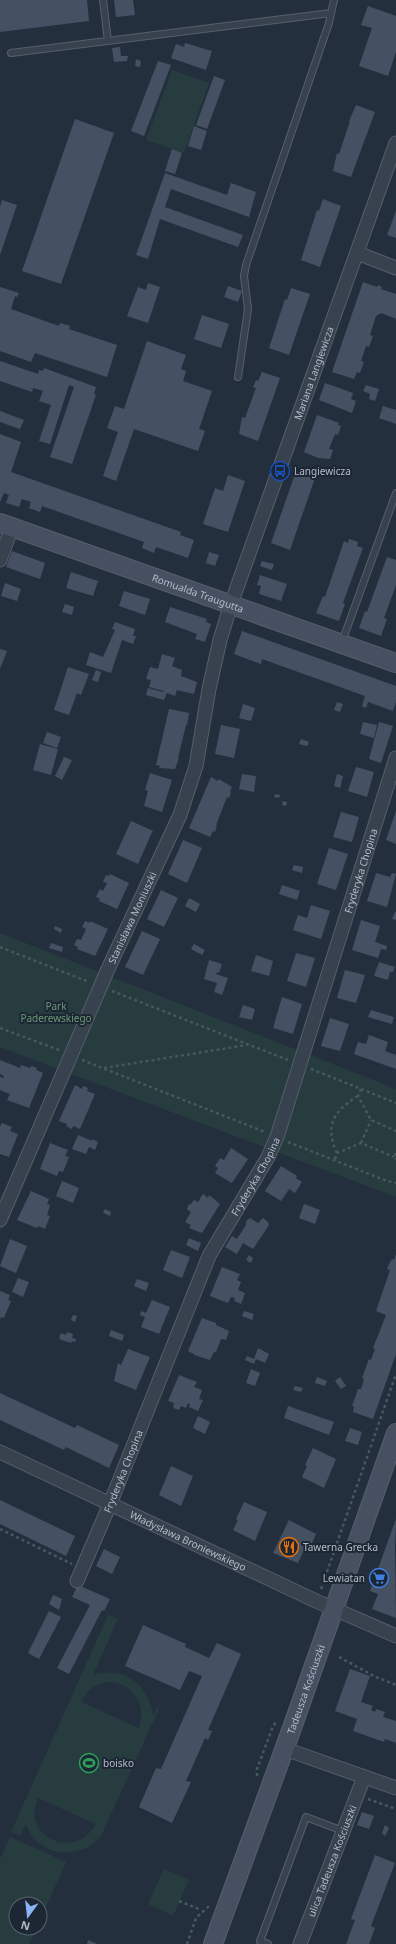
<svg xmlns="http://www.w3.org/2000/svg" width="396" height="1944" font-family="'Noto Sans',sans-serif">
  <rect width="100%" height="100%" fill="#242f3e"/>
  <!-- green -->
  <path fill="#263c3f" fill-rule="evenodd" d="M172,70L209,83L184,153L146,140Z
    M0,933L396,1089V1197L0,1047Z
    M108,1615L118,1619L93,1675C124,1665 150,1685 153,1716L157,1708L159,1709L101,1836C79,1862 38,1857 26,1824L20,1836L11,1832ZM106,1682C132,1681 147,1704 139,1728L81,1702C86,1691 95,1684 106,1682ZM38,1798L96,1824C75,1862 20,1837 38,1798Z
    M10,1837L66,1862L40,1921V1904H16V1928H37L29,1944H0V1859Z
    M164,1869L189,1880L173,1916L148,1904Z"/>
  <!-- building -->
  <path fill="#455162" d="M0,0H87L89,21L0,32Z
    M114,0H133L135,15L116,17Z
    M368,6L396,16V52L388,76L359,66L372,28L361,25Z
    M185,43L212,51L206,70L171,58L176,44L184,47Z
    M120,47L121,56H128L127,61L114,62L112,48Z
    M136,59L141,61L140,67L135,66Z
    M158,61L171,65L144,136L131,131Z
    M214,76L225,80L207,129L196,125Z
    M356,105L375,112L351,177L333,171L337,153L339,154L350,121H349Z
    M75,119L114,133L61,284L22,271Z
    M194,126L207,131L201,150L188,146Z
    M172,149L182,153L175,174L165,171Z
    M165,173L227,195L231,183L256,192L249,217L171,189L165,207L243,235L238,247L160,219L148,259L136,255Z
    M323,199L341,206L320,267L301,260L317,210L319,211Z
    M2,200L17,205L0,255V207Z
    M396,211V238L387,235Z
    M363,282L377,287L378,285L382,287L381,289L396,294V319L381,313L376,316L370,335L373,336L369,347L366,346L361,361L364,362L360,373L357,372L354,379L332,372Z
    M148,283L160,287L148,323L127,316L138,287L146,290Z
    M228,286L242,291L238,302L224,297Z
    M0,287L19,293L17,297L15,296L11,309L59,326L60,323L70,326L69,329L117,345L107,377L35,353L31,362L0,351Z
    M291,288L310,294L289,355L269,348L285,299L287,300Z
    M202,315L229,324L221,348L194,339Z
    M147,341L186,355L181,369L186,371L183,381L212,391L199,429L205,431L198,451L134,429L116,481L103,476L118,432L107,428L115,406L124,409Z
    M0,361L38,374L39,370L43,371L44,368L96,387L94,394L96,395L72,464L50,457L74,387L69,385L50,444L39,441L51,405L39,401L43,391L33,388L32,392L0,381Z
    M262,372L280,378L258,441L239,434L242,417L245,418L256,388L253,387L256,380L258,381Z
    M325,383L353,393L351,399L356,401L352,413L319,400Z
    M366,385L379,389L375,401L369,399L370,394L363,391Z
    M383,406L396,410V424L379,418Z
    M0,411L24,420L20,429L0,422Z
    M317,415L339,423L338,425L341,426L338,435L335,434L329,449L333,450L330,459L318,458L304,452Z
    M0,434L21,442L11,472L181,532L180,535L194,540L188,558L156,547L154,553L142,548L144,542L42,506L40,512L29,508L31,502L22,499L19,507L6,503L9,495L4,493L0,502Z
    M296,471L315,478L290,550L271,543Z
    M228,475L245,481L228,532L203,524L215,488L223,491Z
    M349,539L358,542L357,546L363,548L343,603L345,604L339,621L316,613L323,596L325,597L344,541L348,543Z
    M12,551L45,563L40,579L6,567Z
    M209,552L219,555L215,566L206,563Z
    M387,557L396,560V585L384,618L387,619L381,636L359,628L365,611L367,612Z
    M262,561L274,564L272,570L260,566Z
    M71,572L98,581L93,596L66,588Z
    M260,575L287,584L281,601L259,594L261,586L257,585Z
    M5,583L21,589L17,601L1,596Z
    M124,591L150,599L145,615L119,606Z
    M65,604L74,607L72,615L62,612Z
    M170,607L207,619L206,622L211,624L205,642L195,639L197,634L165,622Z
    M115,622L135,629L133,636H136L133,644L122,640L111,673L86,665L90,652L103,657L115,630L112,629Z
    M242,631L396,686V702L393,711L368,702L366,708L362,706L365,696L262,659L261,664L234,654Z
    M0,649L7,651L0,669Z
    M162,654L175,658L172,666L182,670L181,676L197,682L194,694L177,690L175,696L167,693L164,700L146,695L148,688L163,692L164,691L149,687L151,680L146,679L150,667L158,669Z
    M68,667L89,674L81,695L77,693L69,715L54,710Z
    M96,670L101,672L98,682L92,680Z
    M337,702L343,704L340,712L334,710Z
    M243,704L255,708L251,721L239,718Z
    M169,709L189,713L187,725H186L178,758H179L175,769L159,768L160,766L156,765Z
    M363,722L377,725L374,738L360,734Z
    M379,722L393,726L381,763L369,759Z
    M221,725L240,729L234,758L215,754Z
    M47,732L61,737L57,748L43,743Z
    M301,739L309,742L307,746L299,744Z
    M40,744L58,749L51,775L33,770Z
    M64,757L72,760L62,780L55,776Z
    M356,767L374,772L367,797L348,791Z
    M150,773L172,780L162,812L144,806L148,791L145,790Z
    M242,774L256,776L254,792L239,789Z
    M337,774L343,776L340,788L334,786Z
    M211,777L218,781L219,779L232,787L230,792L231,793L229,798L227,797L216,825H217L215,832L213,831L210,837L189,828Z
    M275,794L280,795L279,798L274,797Z
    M283,801L287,802L286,806L282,805Z
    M396,811V844L386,840Z
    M341,812L359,817L352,842L333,837Z
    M131,821L151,830H153L138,864L116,854Z
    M183,840L202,848L187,883L168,874Z
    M329,848L348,854L336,890L317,884Z
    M294,865L303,867L302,873L292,870Z
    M376,873L390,877L392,873L396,874L387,907L367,901Z
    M110,874L129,883L117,909L99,901L100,899L96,897L100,889L103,891L107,883L103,882L106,875L109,876Z
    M282,885L300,891L297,900L279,894Z
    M161,890L178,898L164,927L147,919Z
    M189,898L200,904L196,912L185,906Z
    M311,905L330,911L321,939L293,930L298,915L307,918Z
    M395,912H396V920L392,919Z
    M361,920L380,926L375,942L387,946L386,950L381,949L378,958L352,950Z
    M85,921L90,923V921L108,929L95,956L77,949L78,947L74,945L77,939L81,940L86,929L82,927Z
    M55,926L62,929L61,933L54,929Z
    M142,931L160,939L143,975L125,967Z
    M51,943L63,947L62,952L49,948Z
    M194,944L205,950L202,955L191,949Z
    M296,953L315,958L306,987L287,981Z
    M256,955L273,961L269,976L251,971Z
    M209,960L222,964L219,973L217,972L216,974L228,978L222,995L214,992L217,983L204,979Z
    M379,962L395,967L393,972H390L388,980L374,976Z
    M345,970L365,975L356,1003L337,998Z
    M282,997L302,1004L293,1034L273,1028Z
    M243,1005L255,1009L252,1020L239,1017Z
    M371,1010L394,1017L392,1024L368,1017Z
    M330,1018L349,1024L340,1051L321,1046Z
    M369,1035L388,1042L385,1051L396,1055V1069L354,1054L358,1042L366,1044Z
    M0,1060L20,1068L21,1065L30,1068L31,1066L37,1068L36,1070L43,1073L29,1108L7,1100L10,1094L0,1090V1077L3,1078L4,1076L0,1074Z
    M75,1085L82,1089L83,1086L88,1088L87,1091L95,1094L80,1129L73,1126L72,1129L66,1126L67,1124L59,1121Z
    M2,1123L12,1127L10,1131L18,1134L9,1157L0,1154V1127Z
    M78,1135L92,1141V1139L98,1142L95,1150L89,1147L86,1154L72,1149Z
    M50,1143L68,1150L65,1156L69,1157L63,1172L59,1171L57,1176L40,1169Z
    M231,1148L248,1159L232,1183L215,1173L218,1168L215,1166L220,1158L224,1160Z
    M281,1166L297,1176L296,1178L302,1182L295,1193L289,1189L281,1201L265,1191Z
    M62,1181L79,1188L73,1203L56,1196Z
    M31,1191L49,1199L47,1204L50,1205L47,1215L50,1216L45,1229L38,1226L37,1228L17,1220Z
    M203,1194L208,1198L209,1195L220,1204L202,1233L189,1228L191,1225L185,1222L191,1212L187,1209L189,1204L190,1205L194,1200L198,1202Z
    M304,1204L320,1210L315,1224L299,1218Z
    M105,1209L111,1212L110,1216L103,1213Z
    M250,1218L258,1223L263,1218L268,1222L269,1225L253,1249L243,1243L237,1254L225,1247L232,1236L237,1239L246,1225V1221Z
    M189,1238L201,1243L198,1251L186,1245Z
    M10,1239L27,1246L16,1273L0,1266Z
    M171,1250L190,1257L182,1278L163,1270Z
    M396,1254V1354L373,1419L353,1412L354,1406H352L358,1389H361L362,1386L364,1379L362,1378L369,1359L371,1360L373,1354L375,1349L373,1348L386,1315L376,1311L390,1270L387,1269L389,1264L392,1259L394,1260Z
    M249,1255L253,1258L251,1263L246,1260Z
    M222,1267L240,1274L237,1280L241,1282L238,1290L245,1293L241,1304L234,1301L235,1298L231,1297L228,1303L210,1296Z
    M18,1278L29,1282L23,1297L12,1292Z
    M137,1279L149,1283L146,1291L134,1286Z
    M0,1291L10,1295L8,1300L11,1301L4,1318L1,1317L0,1320Z
    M152,1300L170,1307L159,1334L141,1327L145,1317L140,1315L141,1311L146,1313Z
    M244,1311L254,1314L252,1320L242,1316Z
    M73,1315L77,1316L75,1322L71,1320Z
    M202,1318L216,1323V1325L229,1331L226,1340L221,1339L216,1352H214L210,1360L194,1355V1354L188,1351Z
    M111,1330L124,1335L122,1341L109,1336Z
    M67,1332L73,1334L72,1338L76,1339L75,1342L72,1341L71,1343L59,1339L61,1333L66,1335Z
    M258,1348L269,1354L265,1363L256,1359L254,1364L245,1360L247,1356L254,1359Z
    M128,1349L150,1357L136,1390L114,1381L118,1363L121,1365Z
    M251,1369L260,1373L255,1386L246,1383Z
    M179,1375L197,1382L194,1387L202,1390L199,1399L203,1400L198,1411L189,1407L190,1404L188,1403L186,1408L181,1406L179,1410L173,1408L174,1403L168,1401Z
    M317,1377L327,1381L325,1386L315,1383Z
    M340,1377L346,1386L341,1389L335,1381Z
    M295,1386L303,1388L301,1392L293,1390Z
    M0,1393L75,1428L77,1425L119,1445L109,1468L66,1447L64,1450L0,1420Z
    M288,1406L334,1422L329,1435L284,1418Z
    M198,1416L210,1422L205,1434L193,1428Z
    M350,1428L362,1432L358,1445L345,1441Z
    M313,1448L336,1459L324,1488L302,1477L307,1466L305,1465Z
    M171,1466L193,1476L181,1506L159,1495Z
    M0,1500L75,1536L66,1556L0,1524Z
    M244,1502L267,1512L255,1541L233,1530L238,1520L236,1519Z
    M396,1519L395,1548L396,1618L372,1609L378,1594L370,1591Z
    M289,1520L316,1534L309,1550L305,1548L298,1563L273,1553Z
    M104,1549L120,1557L112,1574L96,1566Z
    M78,1585L110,1599L104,1611L102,1610L69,1674L57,1668L90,1605L72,1597Z
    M53,1595L62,1599L59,1610L49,1604Z
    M49,1611L61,1617L39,1659L28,1653Z
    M143,1625L186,1644L185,1647L209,1658L217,1643L241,1654L208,1730L212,1731L208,1740L205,1738L186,1781L191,1782L172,1823L139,1807L156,1768L161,1769L202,1676L189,1671L180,1690L125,1666Z
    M350,1669L370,1676L361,1702L373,1706L371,1710L375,1712L376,1709L385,1712L383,1717L396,1721V1743L385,1739L384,1742L353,1731L357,1719L335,1711Z
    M362,1812L374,1816L369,1829L357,1825Z
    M385,1825L389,1828L385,1836L382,1833Z
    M375,1855L395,1863L371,1926L375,1928L369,1944H346L355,1920L351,1919Z
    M88,1940L97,1944H87Z"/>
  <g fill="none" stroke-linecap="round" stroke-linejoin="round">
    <defs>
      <path id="lane" d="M103,0L108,41
        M11,53L331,13
        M238,377L248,309L244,276L246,265L329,23L334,0
        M342,642L396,493
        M268,1944L260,1941L306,1817L343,1831"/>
      <g id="street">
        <path d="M357,253L396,268"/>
        <path d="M0,560L12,527"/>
        <path id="s1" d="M0,1220L108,969L180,815L196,766L209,689L220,640L231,604L396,143"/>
        <path id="s2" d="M0,1452L316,1601L396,1636"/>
        <path id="s3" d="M77,1581L110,1504L209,1256L268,1157L277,1137L396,758"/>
        <path d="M285,1749L396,1788"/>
        <path id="s4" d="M300,1944L364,1777"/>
      </g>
      <g id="secondary">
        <path id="s5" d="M0,523L396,663"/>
        <path id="s6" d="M213,1944L292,1728L396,1433"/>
      </g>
    </defs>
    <!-- lane casing -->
    <use href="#lane" stroke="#565f6c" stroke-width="8"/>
    <!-- street casing -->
    <use href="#street" stroke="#565f6c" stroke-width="15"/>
    <!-- secondary casing -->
    <use href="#secondary" stroke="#565f6c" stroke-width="20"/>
    <!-- path -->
    <path stroke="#44595c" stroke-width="2.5" stroke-dasharray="3 3" stroke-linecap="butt" d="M0,947L89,982
      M112,991L288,1060
      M0,1028L59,1050
      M82,1060L265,1132
      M104,1068L247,1045
      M311,1069L396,1103
      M361,1089L358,1096L371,1120L396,1131
      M288,1142L387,1181L396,1183
      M361,1143L371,1120
      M337,1153C324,1125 334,1111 358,1096
      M396,1153L394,1157L396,1159
      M335,1159L337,1153L361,1143L394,1157
      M0,1529L72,1564
      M321,1589L396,1374
      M339,1657L376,1677L396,1685
      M257,1776V1769L273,1726L277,1721
      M368,1799L396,1809
      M179,1901L199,1909
      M187,1944L196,1918L209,1906"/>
    <!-- lane -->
    <use href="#lane" stroke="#38414e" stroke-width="6"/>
    <!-- street -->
    <use href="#street" stroke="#38414e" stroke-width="13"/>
    <!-- secondary -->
    <use href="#secondary" stroke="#465061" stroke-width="18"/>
  </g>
  <!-- icons -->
  <defs>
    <symbol id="bus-ring" viewBox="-11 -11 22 22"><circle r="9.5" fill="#1d2633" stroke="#1a4fb4" stroke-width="1.5"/><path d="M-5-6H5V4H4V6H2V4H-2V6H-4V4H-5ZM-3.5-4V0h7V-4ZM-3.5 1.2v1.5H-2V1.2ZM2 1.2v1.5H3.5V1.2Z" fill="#1a4fb4"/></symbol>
    <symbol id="restaurant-ring" viewBox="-11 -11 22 22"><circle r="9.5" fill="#1d2633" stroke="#e8710a" stroke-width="1.5"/><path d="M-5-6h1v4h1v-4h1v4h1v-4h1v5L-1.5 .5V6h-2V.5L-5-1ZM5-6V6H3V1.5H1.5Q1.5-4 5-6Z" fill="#e8710a"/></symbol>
    <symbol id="supermarket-ring" viewBox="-11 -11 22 22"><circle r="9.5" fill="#1d2633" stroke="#3f7fe0" stroke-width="1.5"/><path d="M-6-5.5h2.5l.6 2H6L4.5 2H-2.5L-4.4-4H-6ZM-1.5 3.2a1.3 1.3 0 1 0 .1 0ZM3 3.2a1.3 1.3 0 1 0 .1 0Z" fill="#3f7fe0"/></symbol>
    <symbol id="stadium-ring" viewBox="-11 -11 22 22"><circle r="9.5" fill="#1d2633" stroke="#2e9e5b" stroke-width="1.5"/><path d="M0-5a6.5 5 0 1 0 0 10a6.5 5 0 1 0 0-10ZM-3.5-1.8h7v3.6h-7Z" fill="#2e9e5b"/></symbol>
  </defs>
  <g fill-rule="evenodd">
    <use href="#bus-ring" x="269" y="460" width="22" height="22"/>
    <use href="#restaurant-ring" x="278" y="1536" width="22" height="22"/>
    <use href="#supermarket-ring" x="368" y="1567" width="22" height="22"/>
    <use href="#stadium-ring" x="78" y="1752" width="22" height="22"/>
  </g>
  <g text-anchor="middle" stroke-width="4" stroke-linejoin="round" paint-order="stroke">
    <!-- street labels -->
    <g font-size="10" fill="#b4bcc9" stroke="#1d2633">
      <text dy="4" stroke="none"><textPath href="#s1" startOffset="906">Mariana Langiewicza</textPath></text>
      <text dy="4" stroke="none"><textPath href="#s5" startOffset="210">Romualda Traugutta</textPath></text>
      <text dy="4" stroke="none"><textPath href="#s3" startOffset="767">Fryderyka Chopina</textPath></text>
      <text dy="4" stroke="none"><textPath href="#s1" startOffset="330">Stanisława Moniuszki</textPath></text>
      <text dy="4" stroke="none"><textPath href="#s3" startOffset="443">Fryderyka Chopina</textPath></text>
      <text dy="4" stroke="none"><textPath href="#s3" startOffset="119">Fryderyka Chopina</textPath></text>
      <text dy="4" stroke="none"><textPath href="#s2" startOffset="208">Władysława Broniewskiego</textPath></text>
      <text dy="4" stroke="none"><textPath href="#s6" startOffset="271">Tadeusza Kościuszki</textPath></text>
      <text dy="4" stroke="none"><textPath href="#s4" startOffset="89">ulica Tadeusza Kościuszki</textPath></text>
    </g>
    <!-- poi labels -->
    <g font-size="10" fill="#b4bcc9" stroke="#1d2633" text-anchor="start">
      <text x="294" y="475">Langiewicza</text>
      <text x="303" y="1551">Tawerna Grecka</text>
      <text x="365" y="1582" text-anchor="end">Lewiatan</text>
      <text x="103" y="1767">boisko</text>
    </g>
    <!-- park labels -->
    <g font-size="10" fill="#6b9a76" stroke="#1d2633">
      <text x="56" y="1010">Park<tspan x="56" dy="12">Paderewskiego</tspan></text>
    </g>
  </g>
  <!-- north arrow -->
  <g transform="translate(28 1916) rotate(195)"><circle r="19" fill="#1d2633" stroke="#59626f"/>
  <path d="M0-3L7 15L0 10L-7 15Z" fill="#8ab4f8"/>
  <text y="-6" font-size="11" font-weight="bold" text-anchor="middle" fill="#b4bcc9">N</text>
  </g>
</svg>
